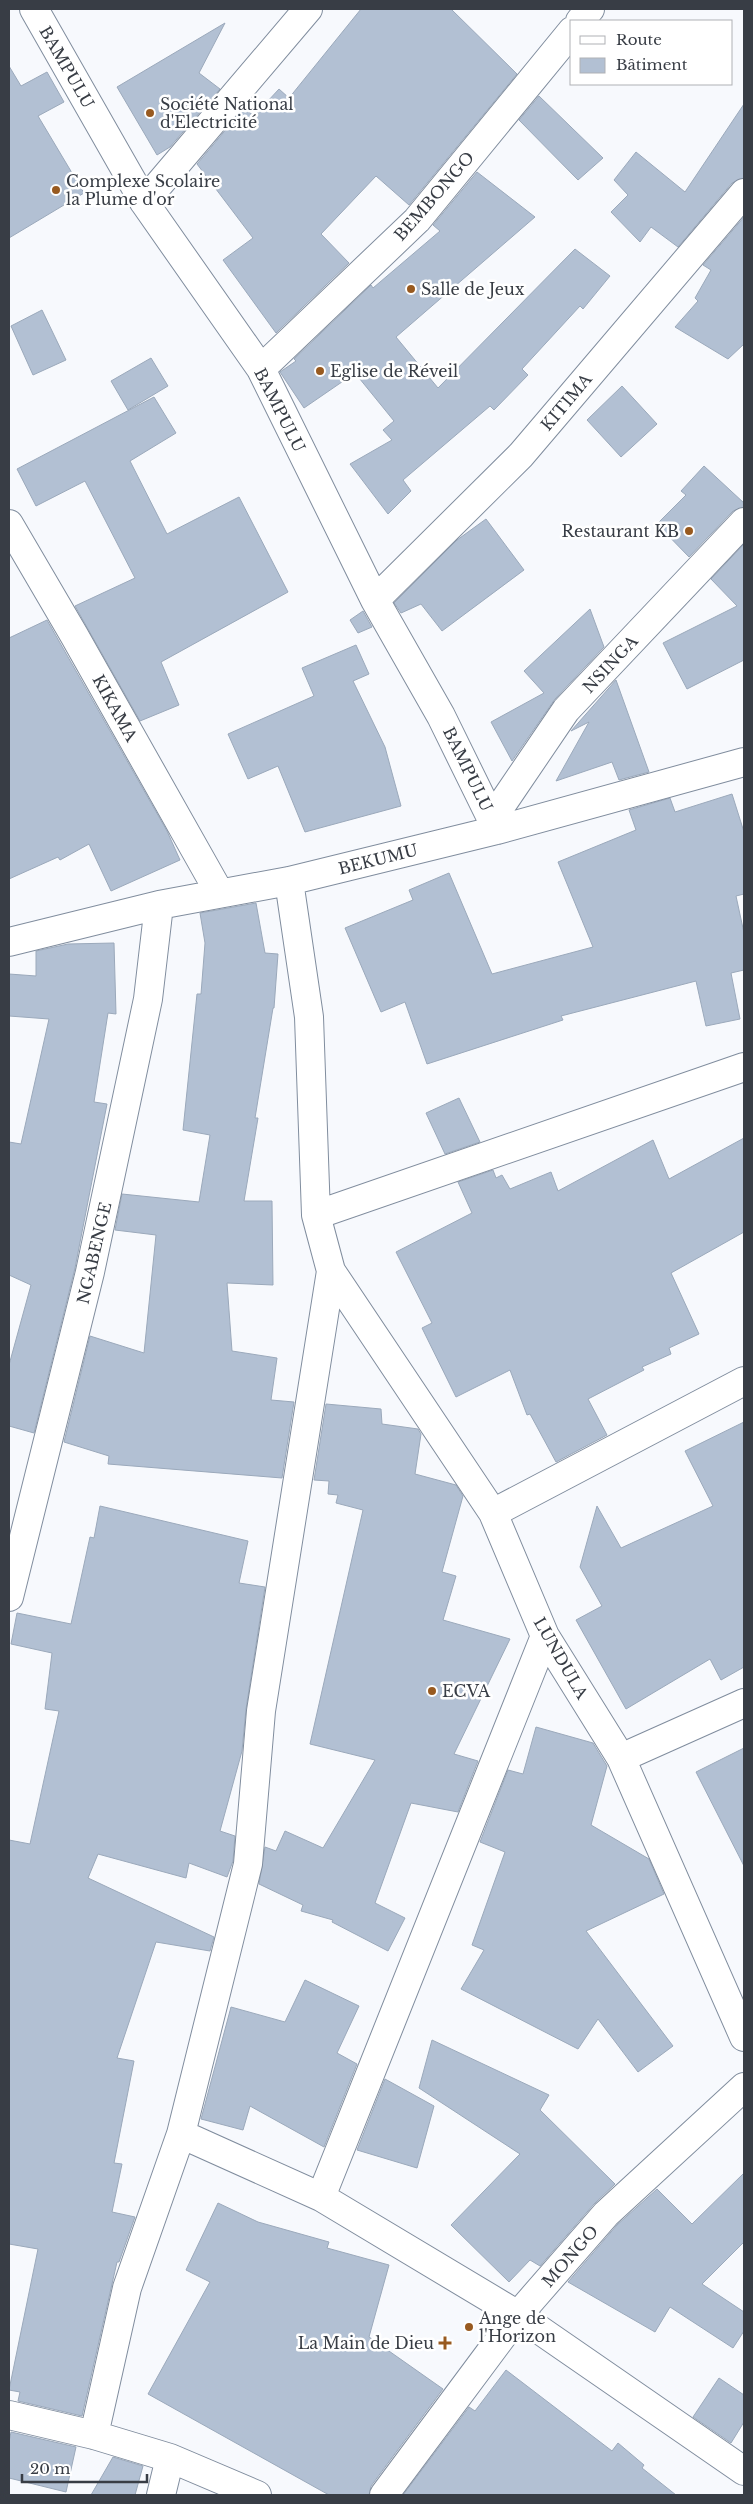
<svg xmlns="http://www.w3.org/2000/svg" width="753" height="2504" font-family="'Libre Baskerville',serif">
  <rect width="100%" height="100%" fill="#f7f9fd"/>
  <!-- building -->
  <path fill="#b2c0d3" stroke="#9ba9bb" d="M361,9H451L517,74L409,205L376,176L321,234L349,263L276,333L223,260L253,238L197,164L244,108L254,116L279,89L289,98Z
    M225,23L199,73L220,89L170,147L157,155L117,87Z
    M9,66L21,86L47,72L64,102L38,116L84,193L9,238Z
    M539,96L603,158L578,180L519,120Z
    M744,104V178L732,183L678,247L651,227L640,242L611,212L628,195L614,180L636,152L685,192Z
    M477,172L535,217L396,337L438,388L575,249L610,276L583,309L580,306L522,369L528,375L494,410L490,406L403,480L411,491L388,514L350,464L392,440L383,430L394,421L355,373L304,408L280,372L296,361L294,359L371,285L373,288L440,231L433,225Z
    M744,217V344L728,359L675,327L698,301L695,298L711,270L703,265Z
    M42,310L66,360L33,375L11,326Z
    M151,358L168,386L128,410L111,381Z
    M622,386L657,424L621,457L587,420Z
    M154,397L176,433L130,461L167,534L239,497L288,592L161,662L179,705L140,721L75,606L135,578L85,481L36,506L17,469Z
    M704,466L744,503V507L733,511L689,557L657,524L686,495L681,491Z
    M486,519L524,570L442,631L421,604L401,613L394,603L457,540Z
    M744,544V660L687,689L663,643L737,606L711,579Z
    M590,609L604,647L555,699L512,761L491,722L544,693L524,671Z
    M363,611L372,627L358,633L350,620Z
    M47,620L167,831L180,860L111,891L89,844L60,860L58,857L9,879V638Z
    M356,645L369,674L353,681L385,747L401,806L305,832L278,766L248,779L228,734L314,696L302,668Z
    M616,680L649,772L619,780L612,762L556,781L589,722L571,731Z
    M732,794L744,832V894L736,896L744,933V970L731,973L740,1019L706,1026L696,981L561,1016L563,1020L427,1064L405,1002L381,1012L345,928L413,900L409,890L449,873L492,974L593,947L558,862L636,830L629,810L670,798L675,812Z
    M256,903L265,953L278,954L274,1008H273L255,1118H258L244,1201H272L273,1285L227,1283L232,1351L277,1358L271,1400L294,1402L282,1478L108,1464L109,1456L64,1442L90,1336L144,1353L156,1235L115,1230L122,1194L199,1202L210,1135L183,1130L197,994H201L205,943L200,913Z
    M114,943L116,1014L108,1013L94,1102L107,1104L75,1268L34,1433L9,1426V1365L31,1285L9,1275V1142L21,1144L49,1019L9,1016V974L36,976V951L68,944Z
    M459,1098L480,1142L445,1154L426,1113Z
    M744,1138V1232L671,1273L699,1334L669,1348L671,1354L642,1367L644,1370L588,1399L607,1435L556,1462L530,1414L527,1415L510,1370L456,1397L422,1328L432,1323L396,1252L472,1213L458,1182L493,1170L496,1178L502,1175L510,1189L551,1172L558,1191L653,1140L669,1179Z
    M326,1404L381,1409L382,1424L418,1429L421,1434L415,1474L456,1485L463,1496L442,1572L456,1576L443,1620L510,1639L454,1754L478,1761L458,1812L411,1803L375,1903L405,1918L388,1951L332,1922L333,1920L301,1911L303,1905L259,1884L265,1847L276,1851L285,1831L323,1848L375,1760L310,1744L363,1510L336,1503L338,1495L328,1494L329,1481L314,1480Z
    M744,1422V1667L721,1680L710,1659L626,1709L576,1620L602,1606L580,1567L597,1506L621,1548L713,1506L685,1451Z
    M100,1506L248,1541L239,1583L265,1587L246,1709L242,1751L220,1831L235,1836L233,1861L227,1877L189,1863L186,1878L98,1854L88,1878L214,1937L210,1951L156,1942L117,2058L134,2061L114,2163L122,2164L112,2212L135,2217L119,2262H117L82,2416L18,2401L20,2392L9,2390L38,2249L9,2244V1840L30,1844L59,1711L45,1709L52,1653L11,1644L17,1613L71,1624L90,1537L94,1538Z
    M536,1727L593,1743L607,1766L591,1825L649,1859L664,1894L586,1931L673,2046L638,2072L598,2019L578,2049L461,1989L484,1950L472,1945L505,1852L480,1842L508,1770L523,1774Z
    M744,1748V1866L696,1772Z
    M305,1980L359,2006L337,2053L357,2064L324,2147L250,2106L243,2130L201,2119L231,2007L285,2022Z
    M432,2040L549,2095L540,2110L615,2184L594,2204L540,2266L530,2260L509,2282L451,2225L520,2154L419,2088Z
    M385,2079L434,2106L417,2168L357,2150Z
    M744,2173V2242L702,2284L744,2312V2331L733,2348L670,2307L655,2332L568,2282L617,2225L657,2189L692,2224Z
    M218,2203L258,2222L329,2242L327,2248L389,2265L369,2337L443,2389L371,2486L369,2495H329L148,2394L210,2282L186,2270Z
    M506,2370L612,2451L618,2443L644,2465L642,2468L676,2495H403L469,2407L475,2411Z
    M719,2378L744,2395V2422L731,2443L693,2417Z
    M11,2432L76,2447L66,2492L9,2478V2442Z
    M113,2457L143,2466L135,2495H91Z"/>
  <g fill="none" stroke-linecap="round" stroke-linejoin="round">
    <defs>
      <path id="street" d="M34,9L144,202L261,369L375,600L441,716L497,830
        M580,21L590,9
        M144,202L308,9
        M261,369L417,220L572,31
        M9,524L74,635L219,892
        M375,600L521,455L744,193
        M492,819L566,710L744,522
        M9,942L159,905L289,881L497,830L744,762
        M316,1215L744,1067
        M331,1271L493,1513L545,1636L621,1758L744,2037
        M493,1513L744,1381
        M9,1597L90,1272L148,999L159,905
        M621,1758L744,1703
        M181,2134L321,2197L518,2315L744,2471
        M321,2197L545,1636
        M9,2415L94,2435L170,2458L257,2495
        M94,2435L127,2288L181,2134L248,1864L261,1711L331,1271L316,1215L309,1017L289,881
        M161,2495L170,2458
        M384,2495L518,2315L606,2214L744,2087"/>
    </defs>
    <!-- street casing -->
    <use href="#street" stroke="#808d9e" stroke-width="30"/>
    <!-- street -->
    <use href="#street" stroke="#fff" stroke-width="28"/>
  </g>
  <!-- markers -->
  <g fill="#985a20" stroke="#fff" stroke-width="2">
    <circle cx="150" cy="113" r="5"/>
    <circle cx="56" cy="190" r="5"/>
    <circle cx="411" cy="289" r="5"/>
    <circle cx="320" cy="371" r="5"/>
    <circle cx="689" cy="531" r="5"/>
    <circle cx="432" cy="1691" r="5"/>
    <circle cx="469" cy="2327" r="5"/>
    <path d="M442.5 2335.5h5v5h5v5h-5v5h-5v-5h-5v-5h5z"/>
  </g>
  <g text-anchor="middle" stroke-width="5" stroke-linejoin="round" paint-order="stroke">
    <!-- street labels -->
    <g font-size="16" fill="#383d45" stroke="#fff">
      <text transform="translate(67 67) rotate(60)" y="6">BAMPULU</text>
      <text transform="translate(434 196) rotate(-49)" y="6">BEMBONGO</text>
      <text transform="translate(566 402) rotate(-50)" y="6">KITIMA</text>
      <text transform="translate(280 410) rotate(63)" y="6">BAMPULU</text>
      <text transform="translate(610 664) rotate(-47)" y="6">NSINGA</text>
      <text transform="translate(115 708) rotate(61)" y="6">KIKAMA</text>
      <text transform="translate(468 769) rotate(64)" y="6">BAMPULU</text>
      <text transform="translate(378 859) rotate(-14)" y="6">BEKUMU</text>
      <text transform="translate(94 1253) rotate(-77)" y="6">NGABENGE</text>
      <text transform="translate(561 1658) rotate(60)" y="6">LUNDULA</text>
      <text transform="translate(570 2256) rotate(-49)" y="6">MONGO</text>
    </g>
    <!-- poi labels -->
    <g font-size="16" fill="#383d45" stroke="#fff" text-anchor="start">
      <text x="160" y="110">Société National<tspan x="160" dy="18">d'Electricité</tspan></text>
      <text x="66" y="187">Complexe Scolaire<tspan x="66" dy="18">la Plume d'or</tspan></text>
      <text x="421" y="295">Salle de Jeux</text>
      <text x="330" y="377">Eglise de Réveil</text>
      <text x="679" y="537" text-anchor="end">Restaurant KB</text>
      <text x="442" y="1697">ECVA</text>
      <text x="479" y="2324">Ange de<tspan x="479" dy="18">l'Horizon</tspan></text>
      <text x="434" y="2349" text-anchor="end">La Main de Dieu</text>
    </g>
  </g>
  <!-- border -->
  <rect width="753" height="2504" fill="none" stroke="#383d45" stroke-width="20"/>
  <!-- legend -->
  <rect x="570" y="20" width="162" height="65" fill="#ffffff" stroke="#afb1b5"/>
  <rect x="580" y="36" width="25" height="8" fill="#ffffff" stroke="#afb1b5"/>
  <text x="616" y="45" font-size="15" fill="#383d45">Route</text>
  <rect x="580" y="58" width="25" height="15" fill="#b2c0d3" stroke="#afb1b5"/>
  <text x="616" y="70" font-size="15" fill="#383d45">Bâtiment</text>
  <!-- scale -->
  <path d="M22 2474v8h125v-8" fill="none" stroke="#383d45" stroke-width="2.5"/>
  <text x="30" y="2474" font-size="15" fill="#383d45" stroke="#ffffff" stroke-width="4" paint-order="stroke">20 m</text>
</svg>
